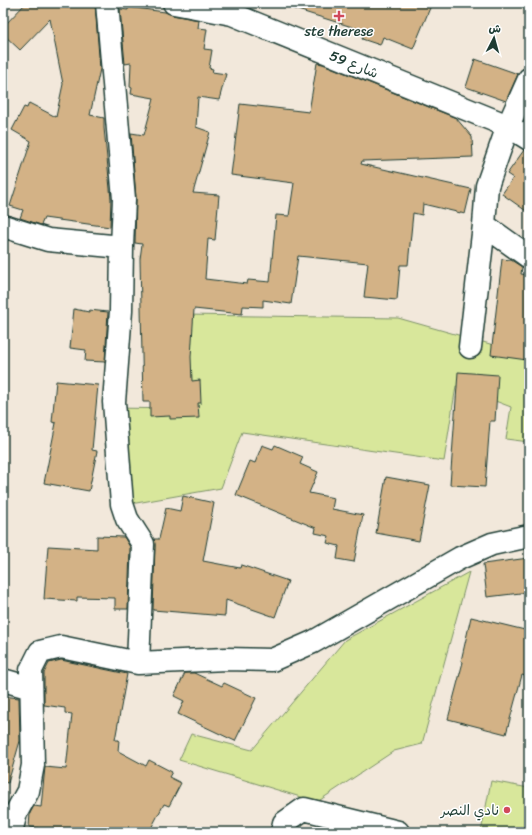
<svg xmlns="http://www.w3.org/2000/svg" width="532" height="835" font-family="Sriracha,'Playpen Sans Arabic',sans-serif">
  <rect width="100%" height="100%" fill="#f2e8db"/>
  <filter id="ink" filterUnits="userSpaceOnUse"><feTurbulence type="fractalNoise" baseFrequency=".025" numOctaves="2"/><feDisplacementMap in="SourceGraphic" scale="8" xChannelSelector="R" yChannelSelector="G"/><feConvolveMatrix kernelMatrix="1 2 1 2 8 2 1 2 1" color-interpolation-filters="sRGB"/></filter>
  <g filter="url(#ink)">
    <!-- green -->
    <path fill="#d8e79b" stroke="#7c9268" d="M185,315L398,318L529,355V442L506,439L511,407L456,386L444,461L242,432L221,488L125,505L112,408L184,409Z
      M469,572L422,744L394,751L317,802L179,760L191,734L252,750L345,640Z
      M491,781L529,788V832H481Z"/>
    <!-- building -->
    <path fill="#d3b286" stroke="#1f3d34" d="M26,3L95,4L100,69L90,115L104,118V128L111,199L110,227L44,218L41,225L20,218L23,210L10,206L31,141L12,130L24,107L27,108L29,103L56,117L63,84L50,19L20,50L3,34V27Z
      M288,3H432L413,49L383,37L380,45L362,39L365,31L288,7Z
      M128,7L165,12L172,15L199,20L198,28L207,29L204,49L212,50L209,68L213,69L212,72L226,74L219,100L198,97L196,127L210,132L193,193L219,195L215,240L208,239L205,279L247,284L248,280L270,282L276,215L289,216L294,183L231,175L240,104L309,112L317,63L323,64L456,118L472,137L473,157L362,161L361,164L471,189L465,214L423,204L422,215L413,213L408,265H400L397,300L364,297L368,263L298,256L291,304L263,300V307L243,306L242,314L194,309L191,357L192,381L200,380L201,403H198L199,418L170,419V416L150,417V402H143L140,259L142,244L135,243L136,198L131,133L144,135L154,98L131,94L132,88L130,87L131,63L125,64L120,9L128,10Z
      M475,59L518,74L506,101L466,87Z
      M524,150L529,151V213L502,194L513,178L507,174Z
      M502,259L511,260L522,267L521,274L529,275V344L527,360L491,355Z
      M74,309L89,312V310L108,312L105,362L85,361L86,350L70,348Z
      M458,372L498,375L495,421H490L485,487L450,485Z
      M56,381L98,385L92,450L97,451L89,491L44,483L56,423L52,422Z
      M262,445L273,449L275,445L303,457L300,464L318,472L309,493L334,498L332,509L363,515L354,562L337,559L339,546L327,543L329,536L315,533L316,528L236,495L250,461L255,463Z
      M386,477L430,485L419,541L376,533Z
      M183,496L214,503L203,561L240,568L241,565L288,581L275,617L226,600L225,616L153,610L155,545L154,539H159L166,508L180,511Z
      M97,536L124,537L130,547L128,609H115V598L77,597V601L44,599L48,546L97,549Z
      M529,558V592L487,597L483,564Z
      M471,617L529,631V677L522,675L506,734L448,719L463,662L461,661Z
      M61,660L127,674L115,740H119L118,751L146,766L149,760L172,772L169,777L181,783L169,806L164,804L149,832H38V828L29,827L30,813L34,806L41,807L45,767L66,769L72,714L65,713V708L44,705V673L49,663Z
      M185,673H194L222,686L224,683L256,698L235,741L178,714L184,701L174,696Z
      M3,696L19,698L20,741L8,783L3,782Z"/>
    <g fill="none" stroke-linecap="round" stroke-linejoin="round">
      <defs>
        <path id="street" d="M107,3L124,199L122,247L121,311L114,402L122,504L127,519L143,544L138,663
          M484,225L529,257
          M3,226L48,240L122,247
          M470,347L484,225L487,186L508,126L529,79
          M3,680L31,688
          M11,832L16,813L28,791L33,765L31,670L40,652L61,647L138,663L226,659L272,660L313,642L460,558L492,544L529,536
          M282,832L284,823L304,809L398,832"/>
        <path id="secondary" d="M174,3L232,14L508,126L529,139"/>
      </defs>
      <!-- street casing -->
      <use href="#street" stroke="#1f3d34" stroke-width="25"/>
      <!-- secondary casing -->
      <use href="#secondary" stroke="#1f3d34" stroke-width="25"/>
      <!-- street -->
      <use href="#street" stroke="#fff" stroke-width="22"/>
      <!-- secondary -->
      <use href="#secondary" stroke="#fff" stroke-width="22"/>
    </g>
  </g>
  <!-- markers -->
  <g fill="#d1495b" stroke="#fff" stroke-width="1.5">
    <path d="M337 10h4v4h4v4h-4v4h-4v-4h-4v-4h4z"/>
    <circle cx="507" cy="810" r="4"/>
  </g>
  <g text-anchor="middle" stroke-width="3" stroke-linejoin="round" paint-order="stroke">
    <!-- poi labels -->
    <g font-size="14" fill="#1f3d34" stroke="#fff">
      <text x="339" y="36">ste therese</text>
      <text x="499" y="815" text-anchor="end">نادي النصر</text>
    </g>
    <!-- street labels -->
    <g font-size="14" fill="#1f3d34" stroke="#fff">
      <text transform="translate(354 64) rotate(22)" y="5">شارع 59</text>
    </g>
  </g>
  <!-- margin -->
  <rect width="532" height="835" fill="none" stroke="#fff" stroke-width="16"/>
  <rect x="8" y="8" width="516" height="819" fill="none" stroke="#1f3d34" stroke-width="1.5" filter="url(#ink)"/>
  <!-- north arrow -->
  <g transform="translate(494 38) rotate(6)" stroke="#ffffff" stroke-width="3" paint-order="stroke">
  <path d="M0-3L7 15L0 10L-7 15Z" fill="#1f3d34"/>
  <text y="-6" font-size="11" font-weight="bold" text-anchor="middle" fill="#1f3d34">ش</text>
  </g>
</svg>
